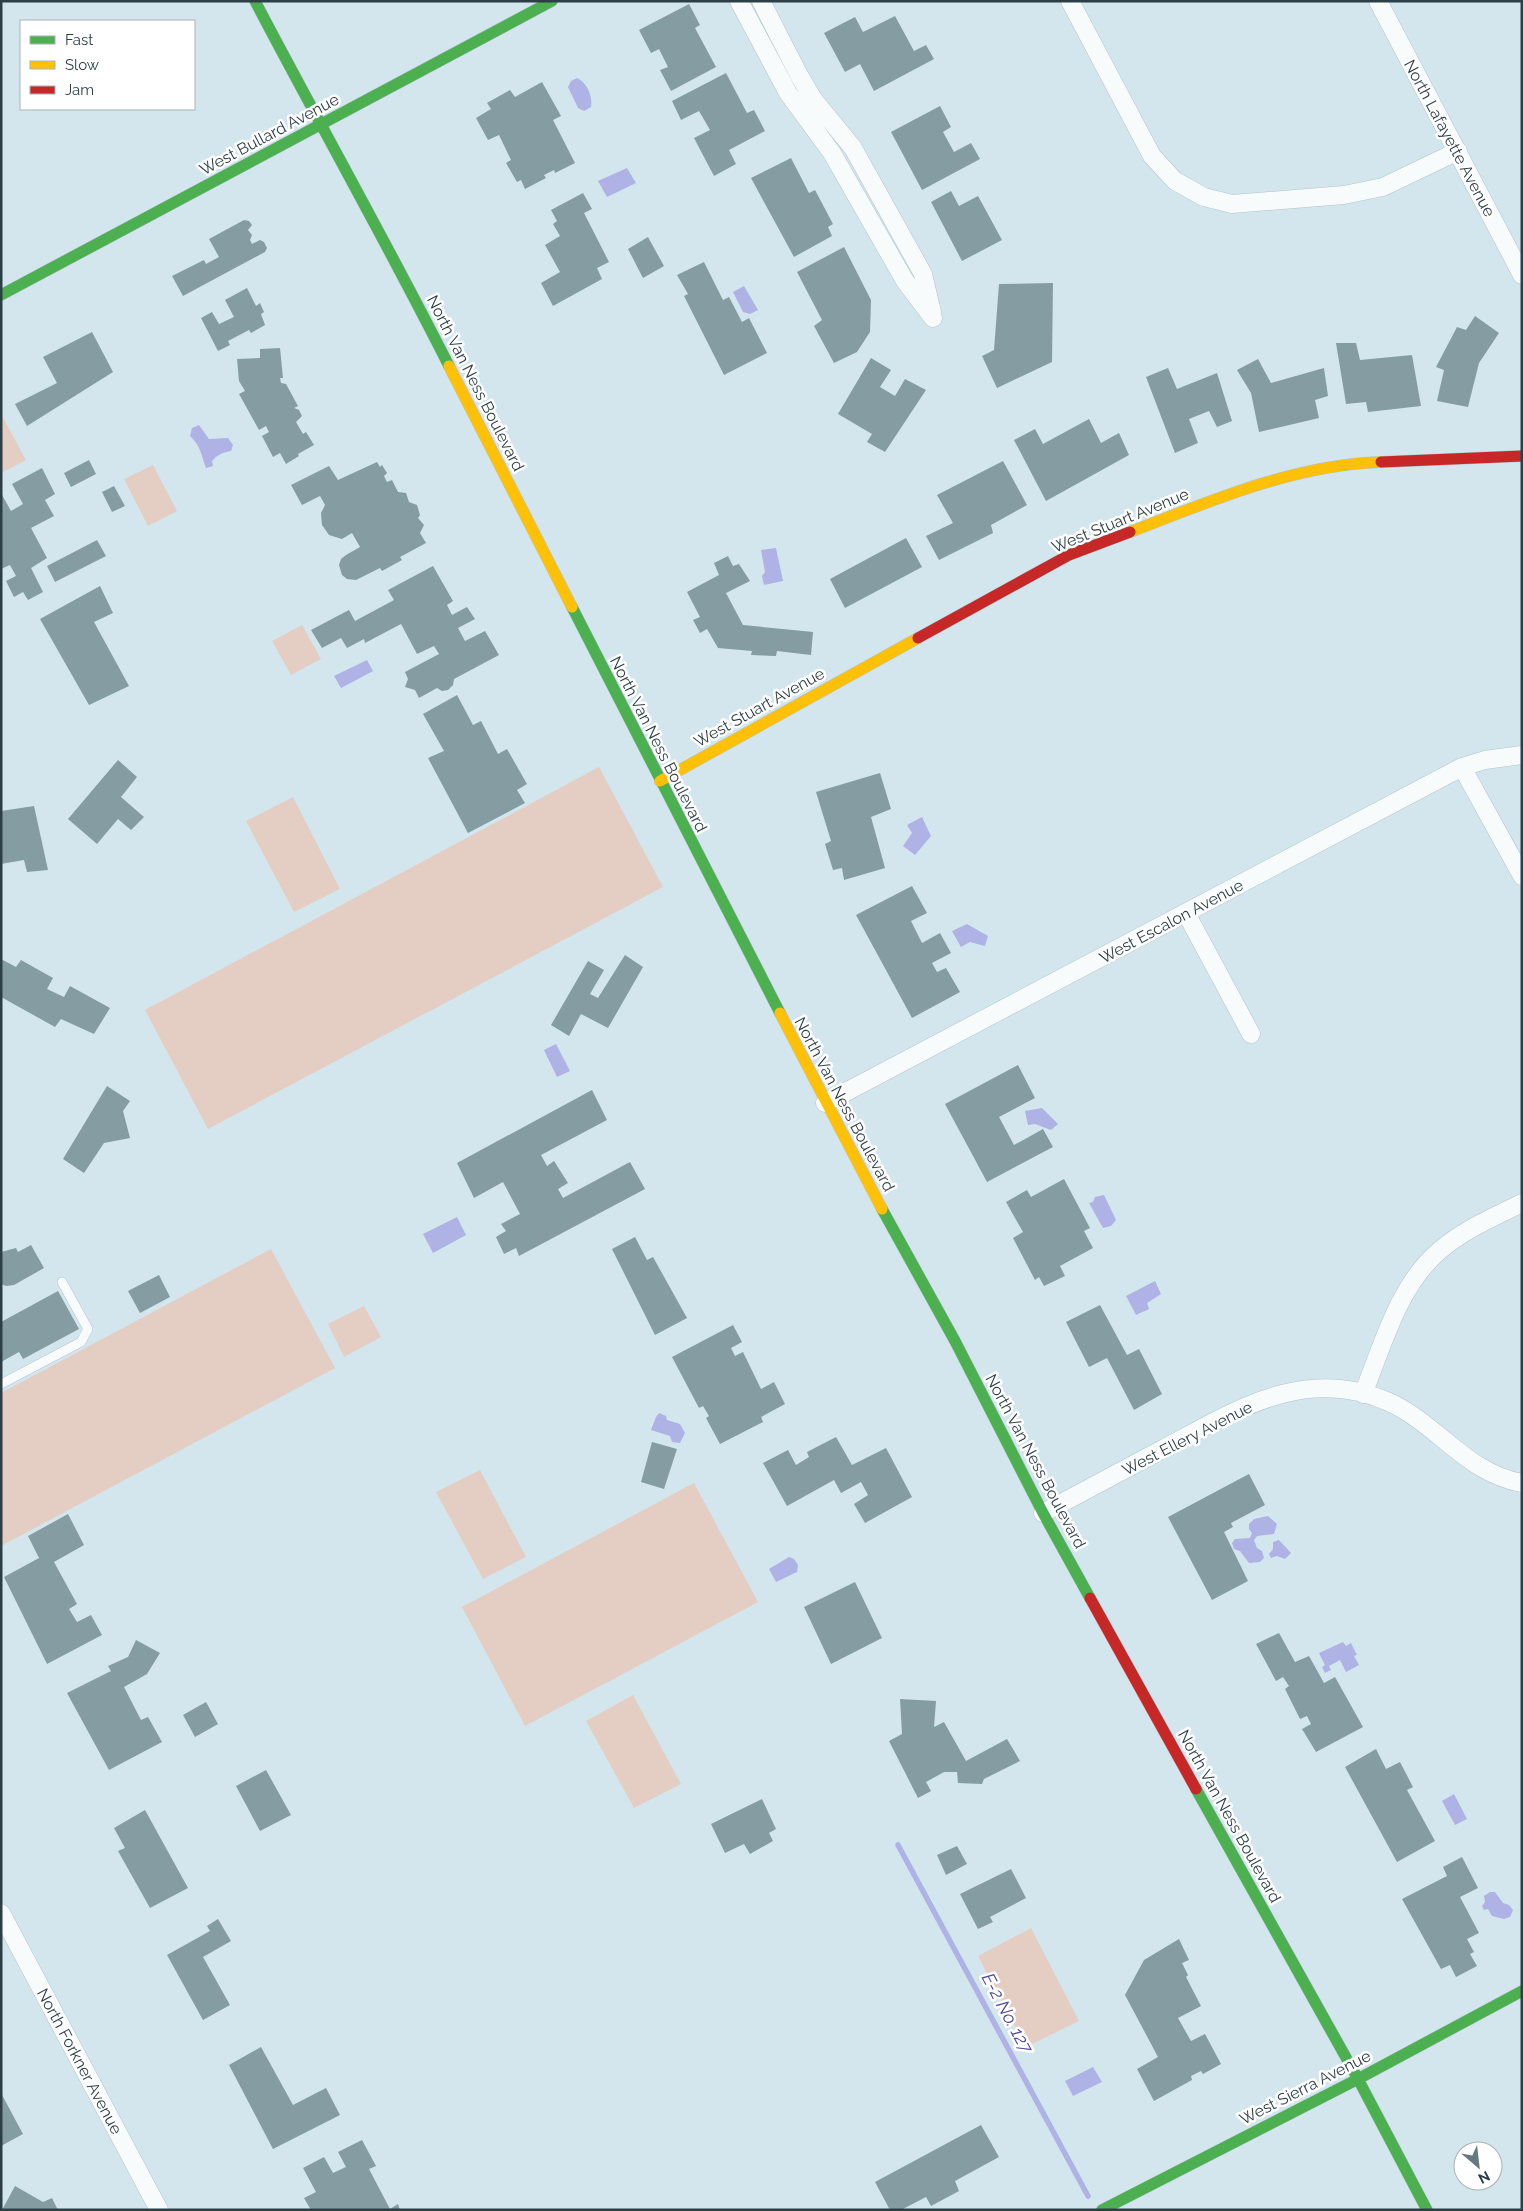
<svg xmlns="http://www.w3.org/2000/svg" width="1523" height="2211" font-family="Raleway,sans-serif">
  <rect width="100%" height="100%" fill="#d3e6ee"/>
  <!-- green -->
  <path fill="#e4cdc3" d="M1,414L26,460L1,473Z
    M153,465L177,511L148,526L124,479Z
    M302,625L321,659L291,675L272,641Z
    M599,767L663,887L208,1129L145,1010Z
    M293,797L340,889L294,912L246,821Z
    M271,1249L335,1368L1,1546V1393Z
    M364,1306L381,1337L344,1357L328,1324Z
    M480,1470L526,1557L483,1579L436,1492Z
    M694,1483L758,1602L525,1726L462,1607Z
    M633,1695L681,1784L634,1808L586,1721Z
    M1031,1928L1079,2021L1026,2047L978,1956Z"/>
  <!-- water -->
  <path fill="#aeb2e4" d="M577,78C587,82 593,97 591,107L584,111L578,108L568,87L571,81Z
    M627,168L636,183L607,197L598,181Z
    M744,286L758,310L750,314L743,312L733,292Z
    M199,425L209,439L228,438L233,445L231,451C223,452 217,455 212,461L213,466L206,468C201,455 201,446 190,436L192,428Z
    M776,548L783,581L764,585L762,576L765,572L761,550Z
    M367,660L373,671L341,688L334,676Z
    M922,817L931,836L915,855L903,846L912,833L907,825Z
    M967,924L988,936L985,946L970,942L961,947L952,931Z
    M556,1044L570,1071L557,1077L544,1050Z
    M1042,1108L1058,1124L1051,1130L1035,1124L1028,1125L1025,1111Z
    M1104,1195L1116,1220L1111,1226L1103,1228L1089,1203L1093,1202L1095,1197Z
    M457,1217L466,1235L433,1253L423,1234Z
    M1155,1281L1161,1294L1147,1303L1149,1309L1136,1315L1126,1296Z
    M659,1413L666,1416L667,1420L680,1424L685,1433L680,1443L672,1442L670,1436L651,1430L656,1417Z
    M1268,1516L1277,1524L1274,1534L1257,1536L1254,1540L1257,1548L1262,1551L1264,1558L1260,1562L1249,1563L1240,1551L1234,1549L1232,1543L1235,1539L1250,1538L1252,1533L1249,1529V1524L1254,1519Z
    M1279,1540L1291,1553L1285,1559L1277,1556L1271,1558L1269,1554L1273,1549V1542Z
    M789,1557L794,1559L798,1565L797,1572L776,1582L769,1569Z
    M1343,1642L1346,1646L1351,1643L1357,1655L1354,1656L1359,1665L1346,1672L1340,1660L1329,1666L1331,1670L1325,1673L1322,1667L1325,1665L1319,1653Z
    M1454,1794L1467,1819L1455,1825L1442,1801Z
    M1490,1892H1495L1503,1903L1509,1905L1513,1910L1510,1917L1504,1919L1492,1916L1488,1909L1484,1910L1482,1906L1485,1902L1484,1896Z
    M1093,2067L1102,2082L1073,2096L1065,2081Z"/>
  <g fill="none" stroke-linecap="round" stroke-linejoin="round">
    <!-- stream -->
    <path stroke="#aeb2e4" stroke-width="5.5" d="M898,1845L1088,2196"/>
  </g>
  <!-- building -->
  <path fill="#849ca2" d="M689,4L700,25L695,28L716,67L671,91L660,70L668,67L659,49L651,53L639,30Z
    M895,16L914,51L926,45L934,59L874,91L860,64L845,72L824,33L855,17L863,32Z
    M726,73L747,113L754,110L765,131L729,150L736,164L714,176L694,138L710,130L699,111L681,120L672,101Z
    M542,82L561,116L553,120L575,163L555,173L554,170L544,175L546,178L525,189L521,180L517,182L506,163L511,160L499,135L488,140L476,118L491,109L487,103L510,90L515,97Z
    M940,106L951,127L943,132L954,152L971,143L980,159L922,190L891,132Z
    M791,158L809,193L815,190L833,224L828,227L832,236L794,257L751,178Z
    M951,191L959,206L978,196L1002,240L962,261L931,202Z
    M583,193L592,209L584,213L609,262L597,268L602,279L553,306L541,283L560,272L545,245L560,236L553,224L557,221L551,210Z
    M244,220L249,221L252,225L248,230L252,235L250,240L252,244L260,240L264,242L267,248L265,252L183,296L172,276L204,260L206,264L219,257L209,239Z
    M648,237L664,266L643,278L628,249Z
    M844,247L871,300L870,332L857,352L834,363L814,326L822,320L797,272Z
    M704,262L723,300L729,297L742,322L749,318L767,353L724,375L684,296L688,294L677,275Z
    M1053,283L1052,362L997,388L982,356L994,350L999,284Z
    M247,288L256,306L260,303L264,312L261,314L265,325L251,333L249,330L228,341L230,345L218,351L201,318L212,312L219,324L234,317L225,300Z
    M1475,316L1499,333L1479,363L1468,407L1437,401L1444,370L1436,367L1457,327L1466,330Z
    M92,332L113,372L27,426L15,404L57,383L43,357Z
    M1336,343H1356L1360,360L1412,355L1421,406L1368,412L1366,402L1346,404Z
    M280,348L283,378H280L281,383L286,384L298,406L294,408L299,410L302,416L296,422L303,434L306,432L314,445L298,454L299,456L286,464L280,453L273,457L262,436L269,432L266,426L259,430L239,394L245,391L239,381L237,359L260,358V349Z
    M871,358L891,370L880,387L895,396L905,379L926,390L885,452L867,442L872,434L838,414Z
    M1258,359L1271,383L1324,368L1328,396L1315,400L1319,418L1259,432L1251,393L1237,370Z
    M1168,368L1177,389L1217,373L1232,421L1217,427L1209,411L1189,419L1198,443L1175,453L1146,377Z
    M1089,419L1101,443L1119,433L1129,455L1046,501L1014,440L1035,429L1043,444Z
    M89,460L96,474L71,487L64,473Z
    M1003,461L1027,505L991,525L993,533L939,560L926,536L953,523L937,495Z
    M377,462L380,467L382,465L387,473L384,476L387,482L392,480L398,492L406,493L409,502L417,505L420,515L418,518L424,525L420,533L426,543L400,557L402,560L382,571L380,568L356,580L347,579L342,575L339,565L341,559L346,555L360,547L352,533L342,539L329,535L322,525L321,513L325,505L320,496L302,505L291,485L329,466L338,480Z
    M42,468L55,494L45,500L54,516L31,528L47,558L31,568L43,592L28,600L23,592L14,597L6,581L16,576L10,565L1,569V493L11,511L23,504L12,484Z
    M114,486L125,506L112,512L102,492Z
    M906,538L922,567L845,608L830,579Z
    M97,540L106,556L55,582L47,566Z
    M728,556L733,566L739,564L750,581L726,593L743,625L813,632L811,655L777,651L776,656L751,655L752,651L718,648L707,629L700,633L693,620L700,617L687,592L719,575L714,563Z
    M433,566L453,601L447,605L452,615L467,607L475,619L458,628L465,641L485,631L499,655L454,679L453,685L448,690L442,691L437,688L419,698L415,690L405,687L408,679L405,672L439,654L434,646L417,654L401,624L365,643L364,639L347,648L341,638L322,648L311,630L349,610L355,621L394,600L388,590Z
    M100,586L113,613L94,622L129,686L89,705L40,619Z
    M457,695L473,725L481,721L498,754L507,749L527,784L517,790L525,803L468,833L428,758L444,751L423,714Z
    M118,760L137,777L121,797L144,817L131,830L118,819L97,844L68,819Z
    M880,773L891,809L871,817L885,868L844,880L842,868L833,870L825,844L831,841L816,792Z
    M34,806L48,870L27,872L24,860L1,864V811Z
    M912,886L927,913L911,921L922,943L940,933L951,953L932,963L937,972L946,968L960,992L912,1018L856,915Z
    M625,955L643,967L608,1028L581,1014L569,1036L551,1025L588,961L604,970L590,994L598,998Z
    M1,959L16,967L21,960L53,978L47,989L64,997L70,986L110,1008L94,1034L61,1019L55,1027L1,997Z
    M1018,1065L1035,1098L999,1117L1014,1145L1043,1129L1053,1147L987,1182L945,1104Z
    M107,1086L130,1101L123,1111L130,1138L104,1143L84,1173L63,1159Z
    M592,1090L607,1120L541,1155L547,1166L554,1161L568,1183L558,1189L563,1198L630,1162L645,1189L519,1256L516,1248L504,1254L496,1237L506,1231L501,1224L520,1214L503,1182L474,1198L457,1163Z
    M1064,1179L1090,1228L1084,1231L1093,1248L1060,1266L1065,1276L1044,1286L1039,1277L1035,1280L1013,1238L1023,1232L1006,1202L1027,1190L1031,1197Z
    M635,1237L647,1260L653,1257L687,1318L655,1335L612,1249Z
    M31,1245L44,1268L14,1285L6,1286L1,1284V1252L16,1248L18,1252Z
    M159,1275L170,1297L140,1313L128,1291Z
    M58,1291L79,1329L23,1359L19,1352L1,1362V1322Z
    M1100,1305L1127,1355L1139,1349L1162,1394L1134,1410L1107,1358L1089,1367L1066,1322Z
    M733,1325L742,1342L731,1348L735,1356L743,1352L761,1389L774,1382L785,1404L761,1417L763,1422L720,1444L706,1418L709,1416L703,1406L699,1408L672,1357Z
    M836,1437L852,1465L886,1448L912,1497L865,1523L854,1504L868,1495L861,1482L841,1493L834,1480L787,1506L763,1463L788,1450L796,1465L809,1457L807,1452Z
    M652,1442L677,1449L664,1489L641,1482Z
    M1249,1474L1265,1505L1231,1523L1233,1527L1224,1532L1248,1581L1212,1600L1168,1517Z
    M68,1514L84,1545L54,1562L77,1604L69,1609L77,1622L91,1615L102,1635L47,1664L4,1577L39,1558L28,1536Z
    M855,1582L882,1638L831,1664L804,1607Z
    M1279,1633L1295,1662L1309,1656L1324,1683L1335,1677L1363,1727L1316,1752L1302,1729L1311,1724L1307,1716L1300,1719L1285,1689L1289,1686L1283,1677L1276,1681L1256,1644Z
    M136,1640L160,1653L147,1674L124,1687L141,1720L148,1717L162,1742L109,1770L67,1693L111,1671L108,1666L128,1657Z
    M900,1699L936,1701L934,1727L944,1722L966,1761L1007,1739L1020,1761L984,1779L982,1784L958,1783L957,1772H944L926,1782L931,1791L918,1798L889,1741L902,1734Z
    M206,1702L218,1724L195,1737L183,1715Z
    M1376,1749L1386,1769L1400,1762L1413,1787L1407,1790L1435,1841L1397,1862L1345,1767Z
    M266,1770L291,1815L260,1831L236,1786Z
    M762,1799L776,1829L769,1833L773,1841L750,1854L744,1844L725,1853L711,1824Z
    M145,1810L188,1888L150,1908L118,1851L125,1848L114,1828Z
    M957,1846L967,1864L946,1875L937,1855Z
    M1462,1857L1478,1888L1460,1897L1479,1933L1467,1939L1474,1952L1470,1954L1477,1966L1456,1977L1450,1965L1441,1969L1402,1899L1447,1876L1443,1867Z
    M1011,1869L1026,1898L990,1917L993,1922L978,1929L960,1894Z
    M218,1919L231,1941L203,1957L230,2005L203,2020L167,1955L210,1931L207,1926Z
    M1179,1939L1189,1960L1182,1963L1188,1975L1186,1977L1201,2006L1178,2018L1191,2041L1205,2034L1221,2064L1203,2074L1201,2071L1191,2076L1192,2080L1154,2101L1137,2069L1158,2057L1125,1995L1144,1960Z
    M261,2047L293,2105L326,2088L340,2115L273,2149L229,2065Z
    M1,2093L23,2134L1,2146Z
    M981,2125L999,2157L955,2181L959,2191L931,2206L926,2197L901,2210H890L875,2182Z
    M362,2140L376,2166L369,2169L390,2209L398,2204L400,2210H311L304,2198L316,2192L303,2168L324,2157L333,2173L346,2167L338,2152Z
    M15,2186L43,2202L52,2198L58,2210H2Z"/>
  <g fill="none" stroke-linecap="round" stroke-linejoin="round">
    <defs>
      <path id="lane" d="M1,1384L81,1342L88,1329L62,1282"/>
      <path id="street" d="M739,1L788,93L832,153L905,281L933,318
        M761,1L799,75L813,99L853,148L923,274L932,312
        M1070,1L1152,156L1175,181L1204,197L1232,204L1344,195L1383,187L1458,151
        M1378,1L1522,275
        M1462,767L1522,876
        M1186,913L1251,1034
        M825,1103L1462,767L1485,760L1522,755
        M1363,1394C1383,1345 1398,1286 1439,1251C1463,1230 1494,1217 1522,1203
        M1043,1513C1083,1492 1123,1470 1163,1449C1236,1410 1306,1364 1391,1403C1438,1425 1468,1474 1522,1483
        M1,1913L159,2210"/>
      <path id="fast" d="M255,1C319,123 387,243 449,366
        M1,295L552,1
        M572,607L780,1013
        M882,1209L955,1341L1043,1513L1090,1598
        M1196,1789L1358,2079L1427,2210
        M1102,2210L1358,2079L1522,1991"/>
      <path id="slow" d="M449,366L572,607
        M1130,532C1211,501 1293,465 1381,462
        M660,781L918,638
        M780,1013L882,1209"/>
      <path id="jam" d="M1381,462L1522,456
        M918,638L1069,555L1130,532
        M1090,1598L1196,1789"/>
    </defs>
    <!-- lane casing -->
    <use href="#lane" stroke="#b2c4cb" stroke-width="10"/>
    <!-- street casing -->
    <use href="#street" stroke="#b2c4cb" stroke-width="19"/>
    <!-- fast casing -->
    <use href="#fast" stroke="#b2c4cb" stroke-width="12"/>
    <!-- slow casing -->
    <use href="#slow" stroke="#b2c4cb" stroke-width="12"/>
    <!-- jam casing -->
    <use href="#jam" stroke="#b2c4cb" stroke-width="12"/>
    <!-- lane -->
    <use href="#lane" stroke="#f8fbfc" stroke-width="9"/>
    <!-- street -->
    <use href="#street" stroke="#f8fbfc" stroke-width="18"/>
    <!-- fast -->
    <use href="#fast" stroke="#4caf50" stroke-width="11"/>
    <!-- slow -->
    <use href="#slow" stroke="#ffc107" stroke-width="11"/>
    <!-- jam -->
    <use href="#jam" stroke="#c62828" stroke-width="11"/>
  </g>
  <g text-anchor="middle" stroke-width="5" stroke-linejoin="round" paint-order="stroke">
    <!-- street labels -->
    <g font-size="16" fill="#2c3f46" stroke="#fff">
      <text transform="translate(269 134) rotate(-28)" y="6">West Bullard Avenue</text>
      <text transform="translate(1450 138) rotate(62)" y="6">North Lafayette Avenue</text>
      <text transform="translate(476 383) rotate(63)" y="6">North Van Ness Boulevard</text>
      <text transform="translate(1120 520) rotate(-22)" y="6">West Stuart Avenue</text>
      <text transform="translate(759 707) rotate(-29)" y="6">West Stuart Avenue</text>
      <text transform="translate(659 744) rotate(63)" y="6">North Van Ness Boulevard</text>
      <text transform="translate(1171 921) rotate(-28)" y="6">West Escalon Avenue</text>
      <text transform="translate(845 1104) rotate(62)" y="6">North Van Ness Boulevard</text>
      <text transform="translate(1187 1438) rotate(-27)" y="6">West Ellery Avenue</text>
      <text transform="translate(1036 1461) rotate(62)" y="6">North Van Ness Boulevard</text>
      <text transform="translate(1230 1816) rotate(61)" y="6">North Van Ness Boulevard</text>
      <text transform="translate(80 2061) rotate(62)" y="6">North Forkner Avenue</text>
      <text transform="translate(1305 2087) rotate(-27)" y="6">West Sierra Avenue</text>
    </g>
    <!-- water labels -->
    <g font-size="18" font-style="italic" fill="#514999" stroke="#fff">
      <text transform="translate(1007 2013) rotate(62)" y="6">E-2 No. 127</text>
    </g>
  </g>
  <!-- border -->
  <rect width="1523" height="2211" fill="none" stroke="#2c3f46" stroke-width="5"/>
  <!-- legend -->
  <rect x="20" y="20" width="175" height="90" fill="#ffffff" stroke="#abb2b5"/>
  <rect x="30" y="36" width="25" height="8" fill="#4caf50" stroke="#abb2b5"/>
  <text x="65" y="45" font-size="15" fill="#2c3f46">Fast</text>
  <rect x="30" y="61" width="25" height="8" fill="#ffc107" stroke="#abb2b5"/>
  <text x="65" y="70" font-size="15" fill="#2c3f46">Slow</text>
  <rect x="30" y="86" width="25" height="8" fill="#c62828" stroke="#abb2b5"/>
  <text x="65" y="95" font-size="15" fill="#2c3f46">Jam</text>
  <!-- north arrow -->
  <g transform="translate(1478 2166) rotate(152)"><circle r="24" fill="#ffffff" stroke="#abb2b5"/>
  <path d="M0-4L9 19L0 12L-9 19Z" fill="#667981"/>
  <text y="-8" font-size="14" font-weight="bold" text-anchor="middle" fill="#2c3f46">N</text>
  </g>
</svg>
